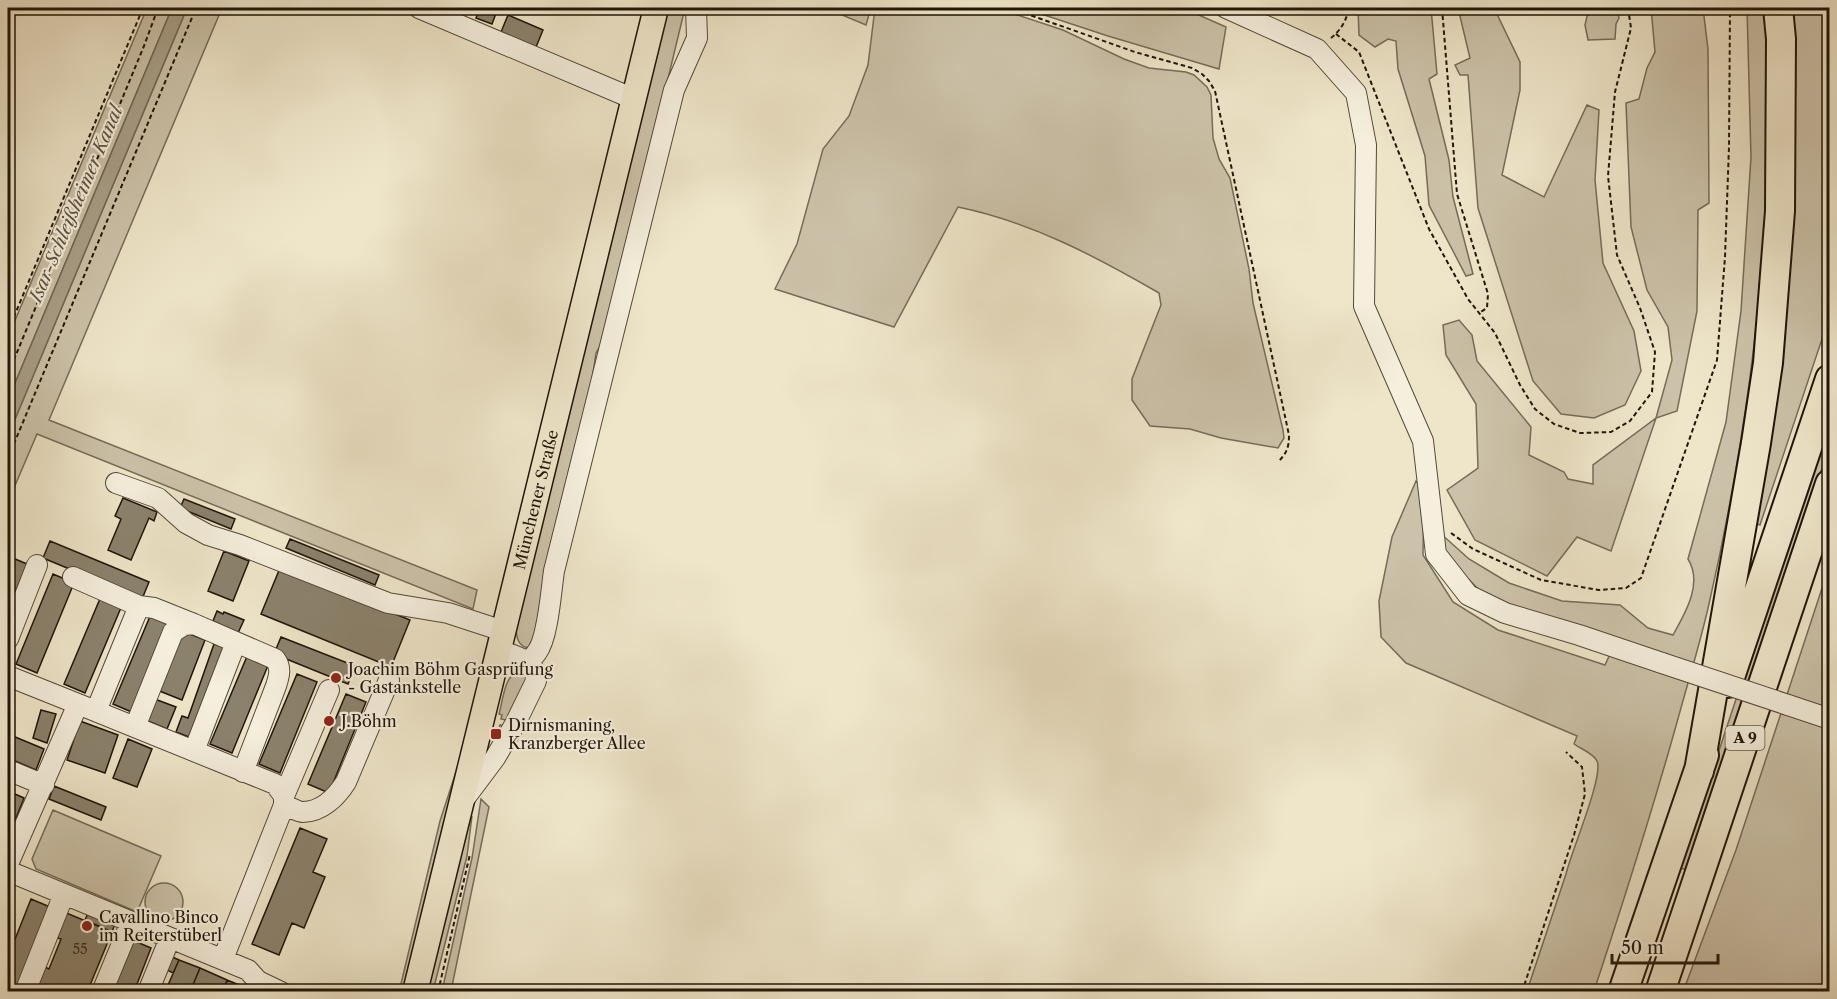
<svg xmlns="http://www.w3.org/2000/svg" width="1837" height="999" font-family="'Libre Caslon Text',serif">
  <rect width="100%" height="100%" fill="#efe6ca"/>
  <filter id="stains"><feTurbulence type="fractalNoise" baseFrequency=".00333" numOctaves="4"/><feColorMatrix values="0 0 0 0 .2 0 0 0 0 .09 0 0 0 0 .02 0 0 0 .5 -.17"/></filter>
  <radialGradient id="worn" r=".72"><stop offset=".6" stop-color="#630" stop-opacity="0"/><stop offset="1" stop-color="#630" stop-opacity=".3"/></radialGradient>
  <!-- green -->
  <path fill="#ccc2a9" stroke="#766c59" stroke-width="1.5" d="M147,8H172L8,400V337Z
    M187,8H222L49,420L477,590L473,609L37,434L8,502V436Z
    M665,8H685L606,336L596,353L592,380L542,615L531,648C517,648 516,636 516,624Z
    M829,8H871L866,25L830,10Z
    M875,8H996L1063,30L1124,59L1149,68L1186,72L1194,75L1207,87L1211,95L1213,138L1219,159L1230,178L1249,269L1253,303L1283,430L1284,438L1278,448L1221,438L1190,429L1150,426L1132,400V379L1161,305L1159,293C1095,256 1031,222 958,207L894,327L775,289L797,244L823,149L849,116L868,65Z
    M1023,8H1183L1226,27L1219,69L1108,36Z
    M1358,8H1431L1437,74L1429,79L1449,160L1453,197L1473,274L1466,276L1429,205L1425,156L1398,69L1396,41L1388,39L1375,47L1359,35Z
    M1458,8H1494L1520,62V90L1502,175L1544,197L1587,105L1599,110L1595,180L1603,263L1634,331L1641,371L1625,405L1594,418L1561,414L1533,381L1478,208L1468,75H1460L1455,65L1470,58Z
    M1589,8H1617L1619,18L1616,24L1615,39L1588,40L1585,25Z
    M1651,8H1703L1708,49L1709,203L1698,210L1697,311L1677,411L1656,418L1611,551L1577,537L1547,576L1475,540L1447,490L1478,468L1476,404L1446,355L1443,325L1459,320L1472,335L1477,361L1531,427L1529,455L1564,472L1568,479L1593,484V465L1656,418L1672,360L1668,327L1647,290L1631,227L1626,103L1639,99L1647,68L1655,52Z
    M1747,8H1765C1777,207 1753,410 1709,604C1702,635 1693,666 1684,697C1657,796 1626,894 1594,991H1527L1566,874C1571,852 1604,776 1597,761C1593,753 1581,749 1574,744L1577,736L1406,663L1381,637L1379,601L1392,537L1416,481L1424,489L1423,555L1453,602L1498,630L1605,665L1610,654L1486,597L1441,551L1439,532L1469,559L1509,583L1562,601L1620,605L1648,628L1673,635C1686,612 1703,583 1688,559L1726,422L1741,311L1751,157Z
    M1788,8H1829V318L1760,525L1752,522Z
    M1829,419V447L1688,870L1680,868Z
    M1829,567V988L1828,992H1683L1736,850Z
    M519,671L525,672C536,693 506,727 495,744L500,725L504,726L506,720L501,719L502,715L499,714C503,701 504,675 519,671Z
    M465,744L405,991L399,992L440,821Z
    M481,799L489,807L451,991H442L472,858Z
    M53,810L161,856L137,912L36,869L32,859Z
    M472,816L467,856L433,991L425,992L466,827Z
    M145 902a19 19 0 1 1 38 0a19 19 0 1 1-38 0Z"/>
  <!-- water -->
  <path fill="#a89f88" stroke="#716855" stroke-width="1.5" d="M172,8H187L8,436V400Z"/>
  <!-- building -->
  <path fill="#8b826d" stroke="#1f1509" stroke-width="1.5" d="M480,8H498L492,24L476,18Z
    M508,15L543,30L534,52L499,37Z
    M123,498L157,512L154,521L149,518L131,560L108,550L121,519L115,516Z
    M184,499L235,519L231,529L180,508Z
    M290,539L379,575L375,585L286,548Z
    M50,541L149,582L142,599L43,558Z
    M224,551L249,561L233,601L208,591Z
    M8,556L27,564L8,610Z
    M280,568L410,620L391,667L261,614Z
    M53,574L74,583L37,673L16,664Z
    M102,594L123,603L85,693L64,684Z
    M217,611L223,614L224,612L244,620L238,633L213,621Z
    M151,614L172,623L134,713L113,704Z
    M180,630L205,640L182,700L157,690Z
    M281,637L355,666L348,684L274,654Z
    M214,644L226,648L194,739L176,732L182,716L188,718Z
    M248,654L269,663L232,753L210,744Z
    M297,674L317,682L280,773L259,764Z
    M346,694L366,702L329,793L308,784Z
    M152,698L176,707L167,729L143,719Z
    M41,710L56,714L47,743L33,738Z
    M80,721L118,735L105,773L67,760Z
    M8,734L44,749L36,770L8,758Z
    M128,739L152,749L137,787L113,778Z
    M54,786L106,807L101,820L49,799Z
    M8,791L24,798L16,818L8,815Z
    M300,828L327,839L313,872L325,877L304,928L292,923L279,955L252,944Z
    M31,899L50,907L16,992H8V957Z
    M64,912L112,932L88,990L91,992H40V990L32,986L41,965L49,969L61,939L54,937Z
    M88,913L115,924L112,932L85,920Z
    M132,940L151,948L134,992H112Z
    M170,956L179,960L173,973L165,969Z
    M179,960L200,968L190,992H165Z
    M200,968L227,980L223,992H190Z
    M227,980L249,989L248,992H223Z"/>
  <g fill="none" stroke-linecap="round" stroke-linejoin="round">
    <defs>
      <path id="minor" d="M419,8L634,99
        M1226,8L1317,49L1356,93L1366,145L1364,306L1423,441L1436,554L1468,595L1505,613L1579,635L1662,663
        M116,483L158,498L186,523L208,535L240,545L388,603L448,613L503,631
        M73,577L139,606L154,608L194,624
        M8,639L37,565
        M525,660C531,659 534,657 537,652C548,638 551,591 554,571L674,90L697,38L696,8
        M8,676L78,704
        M1788,705L1830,719
        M96,711L139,606
        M135,727L173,632L184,625L194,624L275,659C282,668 279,676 276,686L243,772
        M194,751L236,642
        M8,770L44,785
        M284,796L329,690
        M465,798L495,758L515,724L536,681C536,659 515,656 498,650
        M284,805C290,807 298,812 303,812C322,812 337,796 346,782L389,680
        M8,864L78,704L275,784L284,796V805L223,959
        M8,871L248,970L258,981L259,992
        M258,981L281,992
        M25,992L64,894
        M102,992L131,922
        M148,992L170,938"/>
      <g id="major">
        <path id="s1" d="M415,992L656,8"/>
      </g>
      <path id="highway" d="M1728,683L1830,379
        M1699,771L1756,443L1768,363L1780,211L1781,39L1778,8
        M1623,992L1704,755
        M1660,992L1830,484"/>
    </defs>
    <!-- minor casing -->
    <use href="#minor" stroke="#534939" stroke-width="22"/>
    <!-- major casing -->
    <use href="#major" stroke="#1f1509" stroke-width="27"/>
    <!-- highway casing -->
    <use href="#highway" stroke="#1f1509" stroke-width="32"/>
    <!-- path -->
    <path stroke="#1f1509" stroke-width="2" stroke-dasharray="4.5 3" stroke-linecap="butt" d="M1010,8L1135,52L1192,68L1202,74L1209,81L1215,91L1289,435C1289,447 1287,453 1278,462
      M1442,8L1457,194L1488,294L1487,308L1479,313
      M1336,34L1359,52L1429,229L1468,299L1495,333L1520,385L1535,409L1554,424L1580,433L1611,432L1630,421L1652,392L1655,352L1640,308L1617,255L1608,176L1615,92L1631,28L1628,8
      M1331,38C1340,31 1348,19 1348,8
      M8,331L143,8
      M8,374L144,46L158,8
      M8,458L196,8
      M1451,533L1473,549L1541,580L1599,590L1626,588L1641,578L1717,360L1725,257L1729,147L1730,8
      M438,992L470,854
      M1522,992L1574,835L1585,794L1582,767L1566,752"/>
    <!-- minor -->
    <use href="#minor" stroke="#f5efdd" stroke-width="20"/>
    <!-- major -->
    <use href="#major" stroke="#efe6ca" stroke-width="24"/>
    <!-- highway -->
    <use href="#highway" stroke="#efe6ca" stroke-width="28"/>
    <defs>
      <path id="minor-bridge" d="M1662,663L1788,705"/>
    </defs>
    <!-- minor-bridge casing -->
    <use href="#minor-bridge" stroke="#534939" stroke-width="22" stroke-linecap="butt"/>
    <!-- minor-bridge -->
    <use href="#minor-bridge" stroke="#f5efdd" stroke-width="20"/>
  </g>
  <!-- markers -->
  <g fill="#8f2418" stroke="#f5efdd" stroke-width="2">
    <circle cx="336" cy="678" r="6"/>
    <circle cx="329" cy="721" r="6"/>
    <rect x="490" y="728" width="12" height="12" rx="3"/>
    <circle cx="87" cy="926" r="6"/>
  </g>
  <g text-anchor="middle" stroke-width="4.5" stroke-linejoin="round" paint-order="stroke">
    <!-- number labels -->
    <g font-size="14" fill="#3a3022">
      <text x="80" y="954">55</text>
    </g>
    <!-- shield labels -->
    <rect fill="#f5efdd" stroke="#5f5649" stroke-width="1.5" x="1725.5" y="726" width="39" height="24" rx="4.5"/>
    <g font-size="15" font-weight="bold" fill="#1f1509">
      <text x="1745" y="743">A 9</text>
    </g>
    <!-- street labels -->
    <g font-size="16" fill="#1f1509" stroke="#f5efdd">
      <text dy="6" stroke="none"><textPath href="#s1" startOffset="507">Münchener Straße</textPath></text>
    </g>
    <!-- poi labels -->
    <g font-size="16" fill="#1f1509" stroke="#f5efdd" text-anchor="start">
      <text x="348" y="675">Joachim Böhm Gasprüfung<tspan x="348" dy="18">- Gastankstelle</tspan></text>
      <text x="341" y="727">J.Böhm</text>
      <text x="508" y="731">Dirnismaning,<tspan x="508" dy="18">Kranzberger Allee</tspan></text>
      <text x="99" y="923">Cavallino Binco<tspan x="99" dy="18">im Reiterstüberl</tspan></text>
    </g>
    <!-- water labels -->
    <g font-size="18" font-style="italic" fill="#5d5342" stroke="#f5efdd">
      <text transform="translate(76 204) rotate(-67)" y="6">Isar-Schleißheimer Kanal</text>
    </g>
  </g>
  <!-- margin -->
  <rect width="1837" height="999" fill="none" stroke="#efe6ca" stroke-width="30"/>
  <rect x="9" y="9" width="1819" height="981" fill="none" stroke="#1f1509" stroke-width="3"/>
  <rect x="15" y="15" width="1807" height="969" fill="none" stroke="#1f1509" stroke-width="1.5"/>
  <!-- scale -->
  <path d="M1612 954v9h106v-9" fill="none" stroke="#1f1509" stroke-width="3"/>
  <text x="1621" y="954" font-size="18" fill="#1f1509" stroke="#f5efdd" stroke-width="4.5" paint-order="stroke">50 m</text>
  <rect width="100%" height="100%" filter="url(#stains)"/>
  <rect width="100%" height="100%" fill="url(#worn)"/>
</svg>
